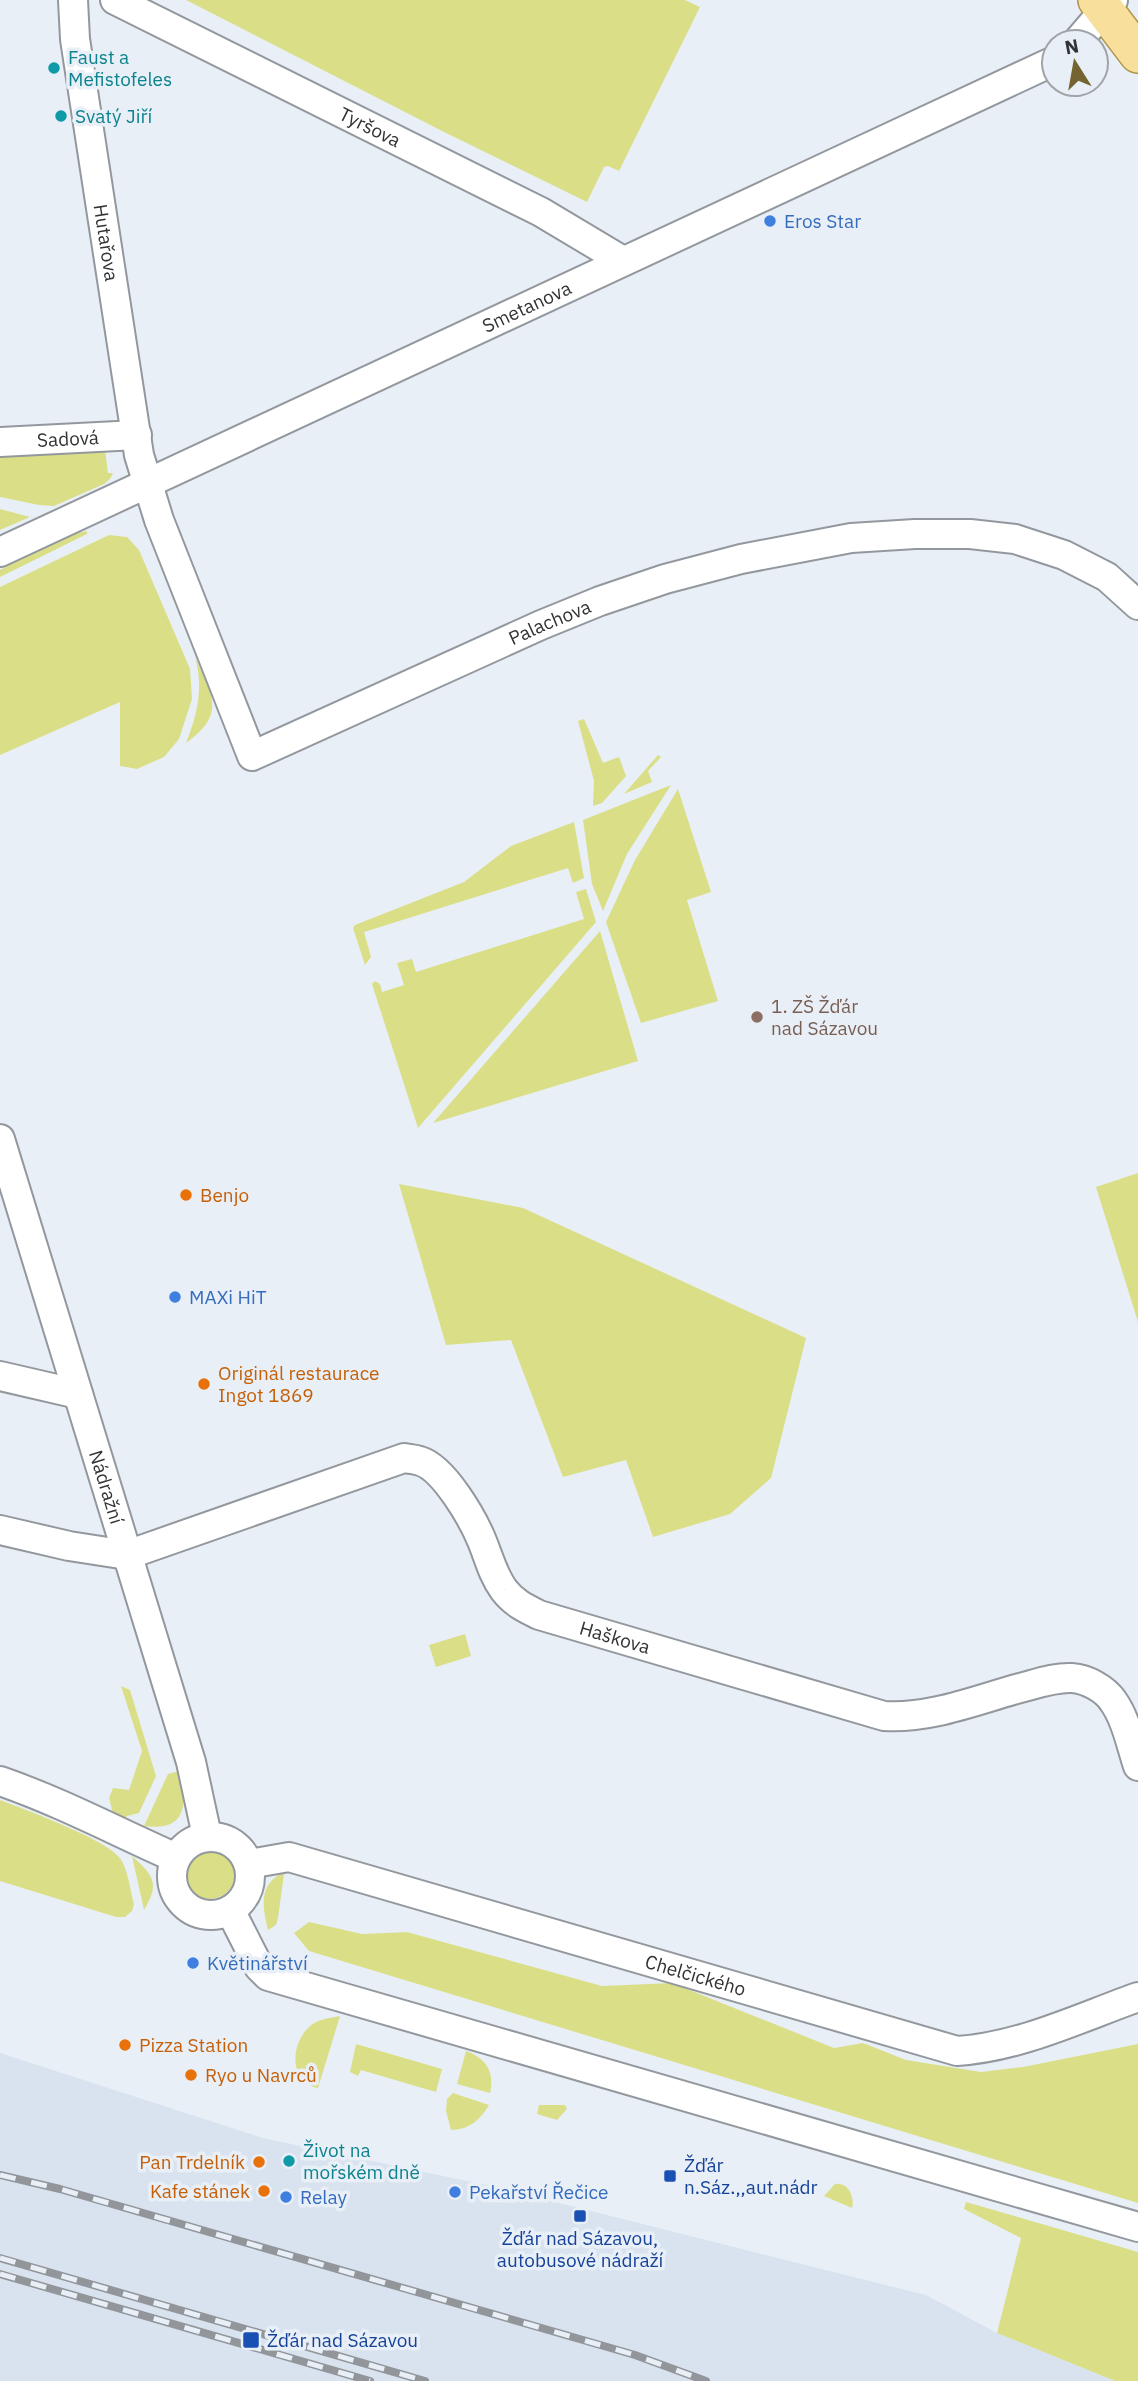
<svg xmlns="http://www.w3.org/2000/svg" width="1138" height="2381" font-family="'IBM Plex Sans',sans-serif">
  <rect width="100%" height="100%" fill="#e9eff6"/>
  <!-- built -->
  <path fill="#d8e3ef" d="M0,2053L263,2138L491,2186L926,2295L997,2333L1115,2381H0Z"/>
  <!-- green -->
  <path fill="#dadf87" d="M186,0H685L700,7L619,171L608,166L604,167L587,202L444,132Z
    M0,447L105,450L108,473H113L110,479L104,484L54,506L39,505L0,497Z
    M0,509L30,517L0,530Z
    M87,531V534L0,577V570C26,555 57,537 87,531Z
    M109,535L127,537L139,550L190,669L192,699L179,739L164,757L137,769L120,766V702L0,755V587Z
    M195,657C213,695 226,715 186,743C197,715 204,688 195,657Z
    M584,719L603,763L619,757L626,776L602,803L593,806L594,781L578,721Z
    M658,755L661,757L648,771L652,782L624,794Z
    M671,785L627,854L603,911L592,884L583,820Z
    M678,789L711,892L687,900L718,1001L641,1023L606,922L635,860Z
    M574,822L584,878L573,883L568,868L364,932L371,957L365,965L353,928L355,925L464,882L511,846Z
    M586,889L596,922L418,1128L372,984L375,981L380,984L382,992L404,985L397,963L412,959L416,972L584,919L576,892Z
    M600,931L638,1061L433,1123Z
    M1138,1173V1322L1096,1187Z
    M399,1184L523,1208L806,1338L771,1478L730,1514L653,1537L626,1460L563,1477L511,1340L446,1345Z
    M465,1634L471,1656L436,1667L429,1645Z
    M121,1686L130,1690L156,1776L139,1813L127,1816L124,1820L113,1814L109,1798L113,1788L129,1790L142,1751Z
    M179,1771C188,1803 187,1832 144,1826L168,1774Z
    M0,1800C26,1810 103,1838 119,1857C128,1868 130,1890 134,1904L132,1911L125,1917H116L0,1881Z
    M185 1874a25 25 0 1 1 50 0a25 25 0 1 1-50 0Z
    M132,1856C154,1876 160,1883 144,1910Z
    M280,1874H284L278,1918L276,1925L268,1930C263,1909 258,1887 280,1874Z
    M309,1922L362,1934L407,1932L602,1986L672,1983L834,2048L863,2043L906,2060L981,2072L1023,2067L1138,2044V2203L309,1951L294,1933Z
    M340,2016L318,2088C289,2082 290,2045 309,2027C317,2019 330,2018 340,2016Z
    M356,2044L442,2069L436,2092L361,2070L358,2076L350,2072Z
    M466,2051C486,2058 495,2072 490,2093L457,2084Z
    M453,2093L489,2105C479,2121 470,2129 451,2130L446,2111L447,2099Z
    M539,2105H565L567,2109L557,2120L537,2114Z
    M835,2184C848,2182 855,2196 852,2208L824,2196Z
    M966,2202L1138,2252V2381H1115L997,2333L1021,2238L964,2209Z"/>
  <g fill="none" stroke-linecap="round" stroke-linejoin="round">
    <defs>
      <g id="minor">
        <path id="s1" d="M73,0L75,39L139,455L159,520L252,756L541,625L600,601L665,579L741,559L851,538L915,534H970L1015,539L1064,555L1107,577L1138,605"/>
        <path id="s2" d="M115,0L541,212L623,261"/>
        <path d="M1077,42L1113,0"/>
        <path id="s3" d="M0,442L137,435"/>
        <path id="s4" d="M0,552L1054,61"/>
        <path id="s5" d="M0,1139L191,1762L207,1836"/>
        <path d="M0,1376L78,1394"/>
        <path id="s6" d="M0,1530L69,1546L127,1555L404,1458C409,1459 415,1459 420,1461C444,1468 473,1519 482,1541C489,1558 493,1575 504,1590C514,1603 525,1608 539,1615L884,1716C930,1719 976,1700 1020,1688C1036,1684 1055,1677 1072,1678C1087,1679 1105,1689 1113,1701C1126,1719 1131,1745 1138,1766"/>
        <path d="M0,1781C61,1802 117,1832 176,1858"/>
        <circle cx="211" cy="1876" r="39"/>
        <path id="s7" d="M249,1864L289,1857L957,2051C1020,2047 1079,2018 1138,1997"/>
        <path d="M230,1910L259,1967L268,1976L1138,2227"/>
      </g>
      <path id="major" d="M1097,0L1138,54"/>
    </defs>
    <!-- minor casing -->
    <use href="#minor" stroke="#92989d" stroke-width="32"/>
    <!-- major casing -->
    <use href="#major" stroke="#af954c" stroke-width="40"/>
    <!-- minor -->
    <use href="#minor" stroke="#fff" stroke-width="28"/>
    <!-- major -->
    <use href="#major" stroke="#f8df9b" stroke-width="37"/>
    <defs>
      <path id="rail" d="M0,2175L60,2189L635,2355L706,2381
        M0,2258L425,2381
        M0,2274L370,2381"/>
    </defs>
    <!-- rail casing -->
    <use href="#rail" stroke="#92969b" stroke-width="8"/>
    <!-- rail -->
    <use href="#rail" stroke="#e9eff6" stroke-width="5" stroke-dasharray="16" stroke-linecap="butt"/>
  </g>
  <!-- markers -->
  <g fill="#0f9aa8" stroke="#e9eff6" stroke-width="2.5">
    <circle cx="54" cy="68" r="7"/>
    <circle cx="61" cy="116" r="7"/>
    <circle cx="289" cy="2161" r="7"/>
  </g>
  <g fill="#3f7fe0" stroke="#e9eff6" stroke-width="2.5">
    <circle cx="770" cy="221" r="7"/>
    <circle cx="175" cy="1297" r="7"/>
    <circle cx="193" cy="1963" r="7"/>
    <circle cx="455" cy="2192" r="7"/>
    <circle cx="286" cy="2197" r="7"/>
  </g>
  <circle fill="#8d6e63" stroke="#e9eff6" stroke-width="2.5" cx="757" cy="1017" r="7"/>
  <g fill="#e8710a" stroke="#e9eff6" stroke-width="2.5">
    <circle cx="186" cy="1195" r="7"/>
    <circle cx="204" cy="1384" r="7"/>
    <circle cx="125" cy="2045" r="7"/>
    <circle cx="191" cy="2075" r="7"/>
    <circle cx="259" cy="2162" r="7"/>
    <circle cx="264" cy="2191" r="7"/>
  </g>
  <g fill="#1a4fb4" stroke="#e9eff6" stroke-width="2.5">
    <rect x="663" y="2169" width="14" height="14" rx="3.5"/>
    <rect x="573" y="2209" width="14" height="14" rx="3.5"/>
    <rect x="242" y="2331" width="18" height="18" rx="3.5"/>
  </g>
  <g text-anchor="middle" stroke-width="7" stroke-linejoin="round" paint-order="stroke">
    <!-- culture labels -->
    <g font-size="19" fill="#0d838f" stroke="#e9eff6" text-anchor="start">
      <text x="68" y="64">Faust a<tspan x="68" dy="22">Mefistofeles</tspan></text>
      <text x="75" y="123">Svatý Jiří</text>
      <text x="303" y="2157">Život na<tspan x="303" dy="22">mořském dně</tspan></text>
    </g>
    <!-- street labels -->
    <g font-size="19" fill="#313335" stroke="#e9eff6">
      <text dy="7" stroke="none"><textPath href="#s2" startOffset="285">Tyršova</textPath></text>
      <text dy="7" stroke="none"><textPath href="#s1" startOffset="245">Hutařova</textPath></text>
      <text dy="7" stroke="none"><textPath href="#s4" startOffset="581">Smetanova</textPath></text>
      <text dy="7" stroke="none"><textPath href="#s3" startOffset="68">Sadová</textPath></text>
      <text dy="7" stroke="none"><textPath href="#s1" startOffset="1108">Palachova</textPath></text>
      <text dy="7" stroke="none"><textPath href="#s5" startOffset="364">Nádražní</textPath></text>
      <text dy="7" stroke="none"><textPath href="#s6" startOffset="719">Haškova</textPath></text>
      <text dy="7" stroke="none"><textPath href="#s7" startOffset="464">Chelčického</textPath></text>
    </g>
    <!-- shop labels -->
    <g font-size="19" fill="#366cbe" stroke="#e9eff6" text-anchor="start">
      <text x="784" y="228">Eros Star</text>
      <text x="189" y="1304">MAXi HiT</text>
      <text x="207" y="1970">Květinářství</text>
      <text x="469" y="2199">Pekařství Řečice</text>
      <text x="300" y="2204">Relay</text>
    </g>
    <!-- education labels -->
    <g font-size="19" fill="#785e54" stroke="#e9eff6" text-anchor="start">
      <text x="771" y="1013">1. ZŠ Žďár<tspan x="771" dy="22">nad Sázavou</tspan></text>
    </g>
    <!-- food labels -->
    <g font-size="19" fill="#c56008" stroke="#e9eff6" text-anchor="start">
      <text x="200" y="1202">Benjo</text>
      <text x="218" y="1380">Originál restaurace<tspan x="218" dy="22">Ingot 1869</tspan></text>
      <text x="139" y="2052">Pizza Station</text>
      <text x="205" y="2082">Ryo u Navrců</text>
      <text x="245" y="2169" text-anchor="end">Pan Trdelník</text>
      <text x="250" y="2198" text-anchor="end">Kafe stánek</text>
    </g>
    <!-- transit labels -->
    <g font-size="19" fill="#164399" stroke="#e9eff6" text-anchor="start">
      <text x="684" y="2172">Žďár<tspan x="684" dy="22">n.Sáz.,,aut.nádr</tspan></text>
      <text x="580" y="2245" text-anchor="middle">Žďár nad Sázavou,<tspan x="580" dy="22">autobusové nádraží</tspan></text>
      <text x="267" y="2347">Žďár nad Sázavou</text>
    </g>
  </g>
  <!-- north arrow -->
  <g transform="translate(1075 63) rotate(349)"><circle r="33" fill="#e9eff6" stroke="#9fa4a9" stroke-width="2"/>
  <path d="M0-5L12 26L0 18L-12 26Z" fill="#736431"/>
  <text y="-10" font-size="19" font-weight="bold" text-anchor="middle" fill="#313335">N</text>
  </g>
</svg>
